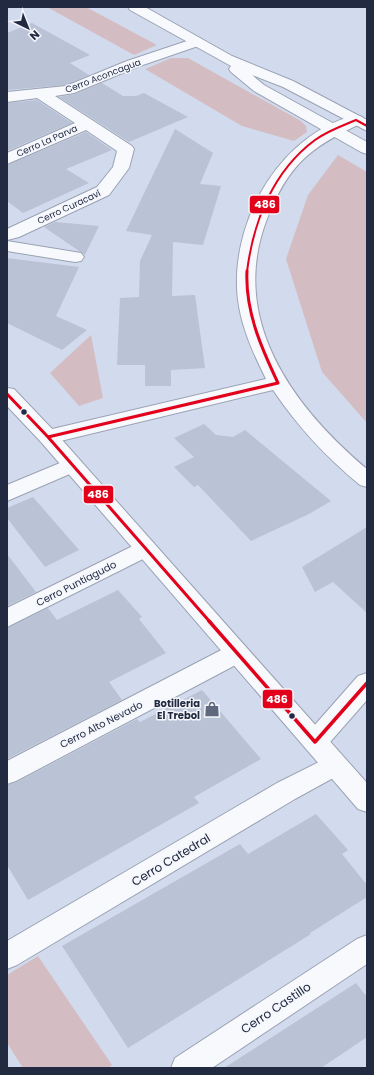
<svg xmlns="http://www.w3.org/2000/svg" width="374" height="1075" font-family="Poppins,sans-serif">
  <rect width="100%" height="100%" fill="#d2daed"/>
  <!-- green -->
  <path fill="#d4bdc2" d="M47,7H86L157,45L134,55Z
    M171,58H188L301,121L306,126L307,132L294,141L242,126L145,69Z
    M338,155L367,172V423L322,372L286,259L308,195Z
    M91,335L103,398L79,406L50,373Z
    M38,956L112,1065L108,1068H23L7,1043V975Z"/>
  <!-- building -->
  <path fill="#bac2d5" d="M32,23L90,55L70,63L89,75L66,85L7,90V33Z
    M102,83L123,96H136L144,93L188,117L129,142L59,97L75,94Z
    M37,100L72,123L7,151V103Z
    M175,129L213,153L200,184L221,186L203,245L173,242L172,296L195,295L205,368L171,370V386H145V365H117L120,298L139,297L140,261L152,235L126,231Z
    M86,132L112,150L66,169L89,183L23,213L7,201V165Z
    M55,222L99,226L85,255L44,227Z
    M7,258L79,267L56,316L87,330L62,350L7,323Z
    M204,424L216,435L233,437L245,430L331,501L309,514L251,541L198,485L194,487L174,467L194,457L174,438Z
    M33,497L79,550L45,567L7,518V508Z
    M367,527V613L333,582L315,592L302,567Z
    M7,554L36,592L7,606Z
    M118,590L142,617L139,619L166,653L109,682L122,700L7,759V628L48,608L57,620Z
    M202,690L261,759L194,797L199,803L28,900L7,865V785L17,782L137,719L140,722Z
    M316,814L348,850L342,854L367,885V897L310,933L311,934L128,1048L62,946L240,844L248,854Z
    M356,983L367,997V1037L321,1068H224Z"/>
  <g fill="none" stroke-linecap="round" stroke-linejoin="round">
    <defs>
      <path id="street" d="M196,38L201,39L203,42L201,45L137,67L74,93L55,96L132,146L134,149L129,168L109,195L19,237L7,240V229L97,187L113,167L117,151L86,130L7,164V153L75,123L37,98L7,102V92L66,86L127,61Z
        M356,115L362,117L364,120L362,123C310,147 288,165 267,219C228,319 293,407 367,469V487L360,485C326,457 298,427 273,390L48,444L41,442L38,437L41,432L48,430L266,379C252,351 238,320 237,288C234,215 283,133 356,115Z
        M7,241L75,252L81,253L84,257L81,261L75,262L7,251Z
        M72,458L79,460L82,465L79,470L7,501V485Z
        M145,540L153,542L156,548L153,554L7,627V608Z
        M237,644L245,646L249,653L245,660L16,781L7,784V761L229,646Z
        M367,673V700L324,749L315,752L306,749L302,742L306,735L358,676Z
        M335,754L344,758L348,765L344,772L295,799L17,965L7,969V941L277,783Z
        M367,935V964L212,1068H171L175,1058L357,939Z"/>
      <path id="secondary" d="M128,7H145L232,56L293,81L367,120V131L283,87L252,75L264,85L367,142V154L361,152L254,91L231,72L229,69L231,66L130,10Z
        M7,388L14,389L55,432L367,783V812L358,809L41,442L7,406Z"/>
    </defs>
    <!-- street casing -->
    <use href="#street" stroke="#9aa2b4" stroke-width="2"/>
    <!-- secondary casing -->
    <use href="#secondary" stroke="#9aa2b4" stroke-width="2"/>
    <!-- street -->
    <use href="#street" fill="#f8f9fc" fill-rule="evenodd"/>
    <!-- secondary -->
    <use href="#secondary" fill="#f8f9fc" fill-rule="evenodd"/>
    <defs>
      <path id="bus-1-far2" d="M247,272C253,222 273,171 315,140C327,131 342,126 356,120L367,126"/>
      <path id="bus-1-far1" d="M7,394L48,437L210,622
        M48,437L278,383C261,347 245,311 247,271"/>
      <path id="bus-1" d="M209,621L315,742L367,683"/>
    </defs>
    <!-- bus-1-far2 casing -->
    <use href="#bus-1-far2" stroke="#f4f6fc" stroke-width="4"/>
    <!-- bus-1-far1 casing -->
    <use href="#bus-1-far1" stroke="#f4f6fc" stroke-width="6"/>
    <!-- bus-1 casing -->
    <use href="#bus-1" stroke="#f4f6fc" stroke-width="6"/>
    <!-- bus-1-far2 -->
    <use href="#bus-1-far2" stroke="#e2001a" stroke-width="2"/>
    <!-- bus-1-far1 -->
    <use href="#bus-1-far1" stroke="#e2001a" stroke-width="3"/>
    <!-- bus-1 -->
    <use href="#bus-1" stroke="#e2001a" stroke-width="3.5"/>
  </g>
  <!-- icons -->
  <defs>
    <symbol id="shop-bare" viewBox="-9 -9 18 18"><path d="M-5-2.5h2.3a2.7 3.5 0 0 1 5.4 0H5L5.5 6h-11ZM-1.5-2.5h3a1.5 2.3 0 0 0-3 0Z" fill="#5f687d" stroke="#f4f6fc" stroke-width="2.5" paint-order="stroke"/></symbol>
  </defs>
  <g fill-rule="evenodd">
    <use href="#shop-bare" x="201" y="698" width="22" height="22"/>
  </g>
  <!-- markers -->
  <g fill="#212a40" stroke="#f4f6fc" stroke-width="1.5">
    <circle cx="24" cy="412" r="3.5"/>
    <circle cx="292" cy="716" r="3.5"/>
  </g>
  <g text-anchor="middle" stroke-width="3" stroke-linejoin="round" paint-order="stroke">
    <!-- far-street labels -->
    <g font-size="9" fill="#212a40" stroke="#f4f6fc">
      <text transform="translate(103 76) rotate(-21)" y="3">Cerro Aconcagua</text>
      <text transform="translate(47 141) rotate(-24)" y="3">Cerro La Parva</text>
      <text transform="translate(69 207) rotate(-25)" y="3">Cerro Curacaví</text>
    </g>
    <!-- street labels -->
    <g font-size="10" fill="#212a40" stroke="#f4f6fc">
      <text transform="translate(76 583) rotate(-27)" y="4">Cerro Puntiagudo</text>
      <text transform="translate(101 724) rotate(-27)" y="4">Cerro Alto Nevado</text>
    </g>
    <!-- poi labels -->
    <g font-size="10" font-weight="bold" fill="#212a40" stroke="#f4f6fc" text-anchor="end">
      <text x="200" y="707">Botilleria<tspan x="200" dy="12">El Trebol</tspan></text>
    </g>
    <!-- near-street labels -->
    <g font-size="12" fill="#212a40" stroke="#f4f6fc">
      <text transform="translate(171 860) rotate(-31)" y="4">Cerro Catedral</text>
      <text transform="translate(276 1008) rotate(-34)" y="4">Cerro Castillo</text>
    </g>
  </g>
  <g stroke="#f4f6fc" stroke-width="1.5">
    <rect x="249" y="195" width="31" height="19" rx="4" fill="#e2001a"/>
    <rect x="83" y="485" width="31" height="19" rx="4" fill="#e2001a"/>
    <rect x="262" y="689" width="31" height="20" rx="4" fill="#e2001a"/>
  </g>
  <g font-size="11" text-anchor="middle" font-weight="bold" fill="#fff">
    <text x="265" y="208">486</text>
    <text x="98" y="498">486</text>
    <text x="277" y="703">486</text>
  </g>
  <!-- border -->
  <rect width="374" height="1075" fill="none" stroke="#212a40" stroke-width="16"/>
  <!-- north arrow -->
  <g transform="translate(28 28) rotate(137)" stroke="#f4f6fc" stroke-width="3" paint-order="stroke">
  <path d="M0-3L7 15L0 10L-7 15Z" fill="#212a40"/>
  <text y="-6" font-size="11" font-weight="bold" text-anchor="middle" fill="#212a40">N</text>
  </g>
</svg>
